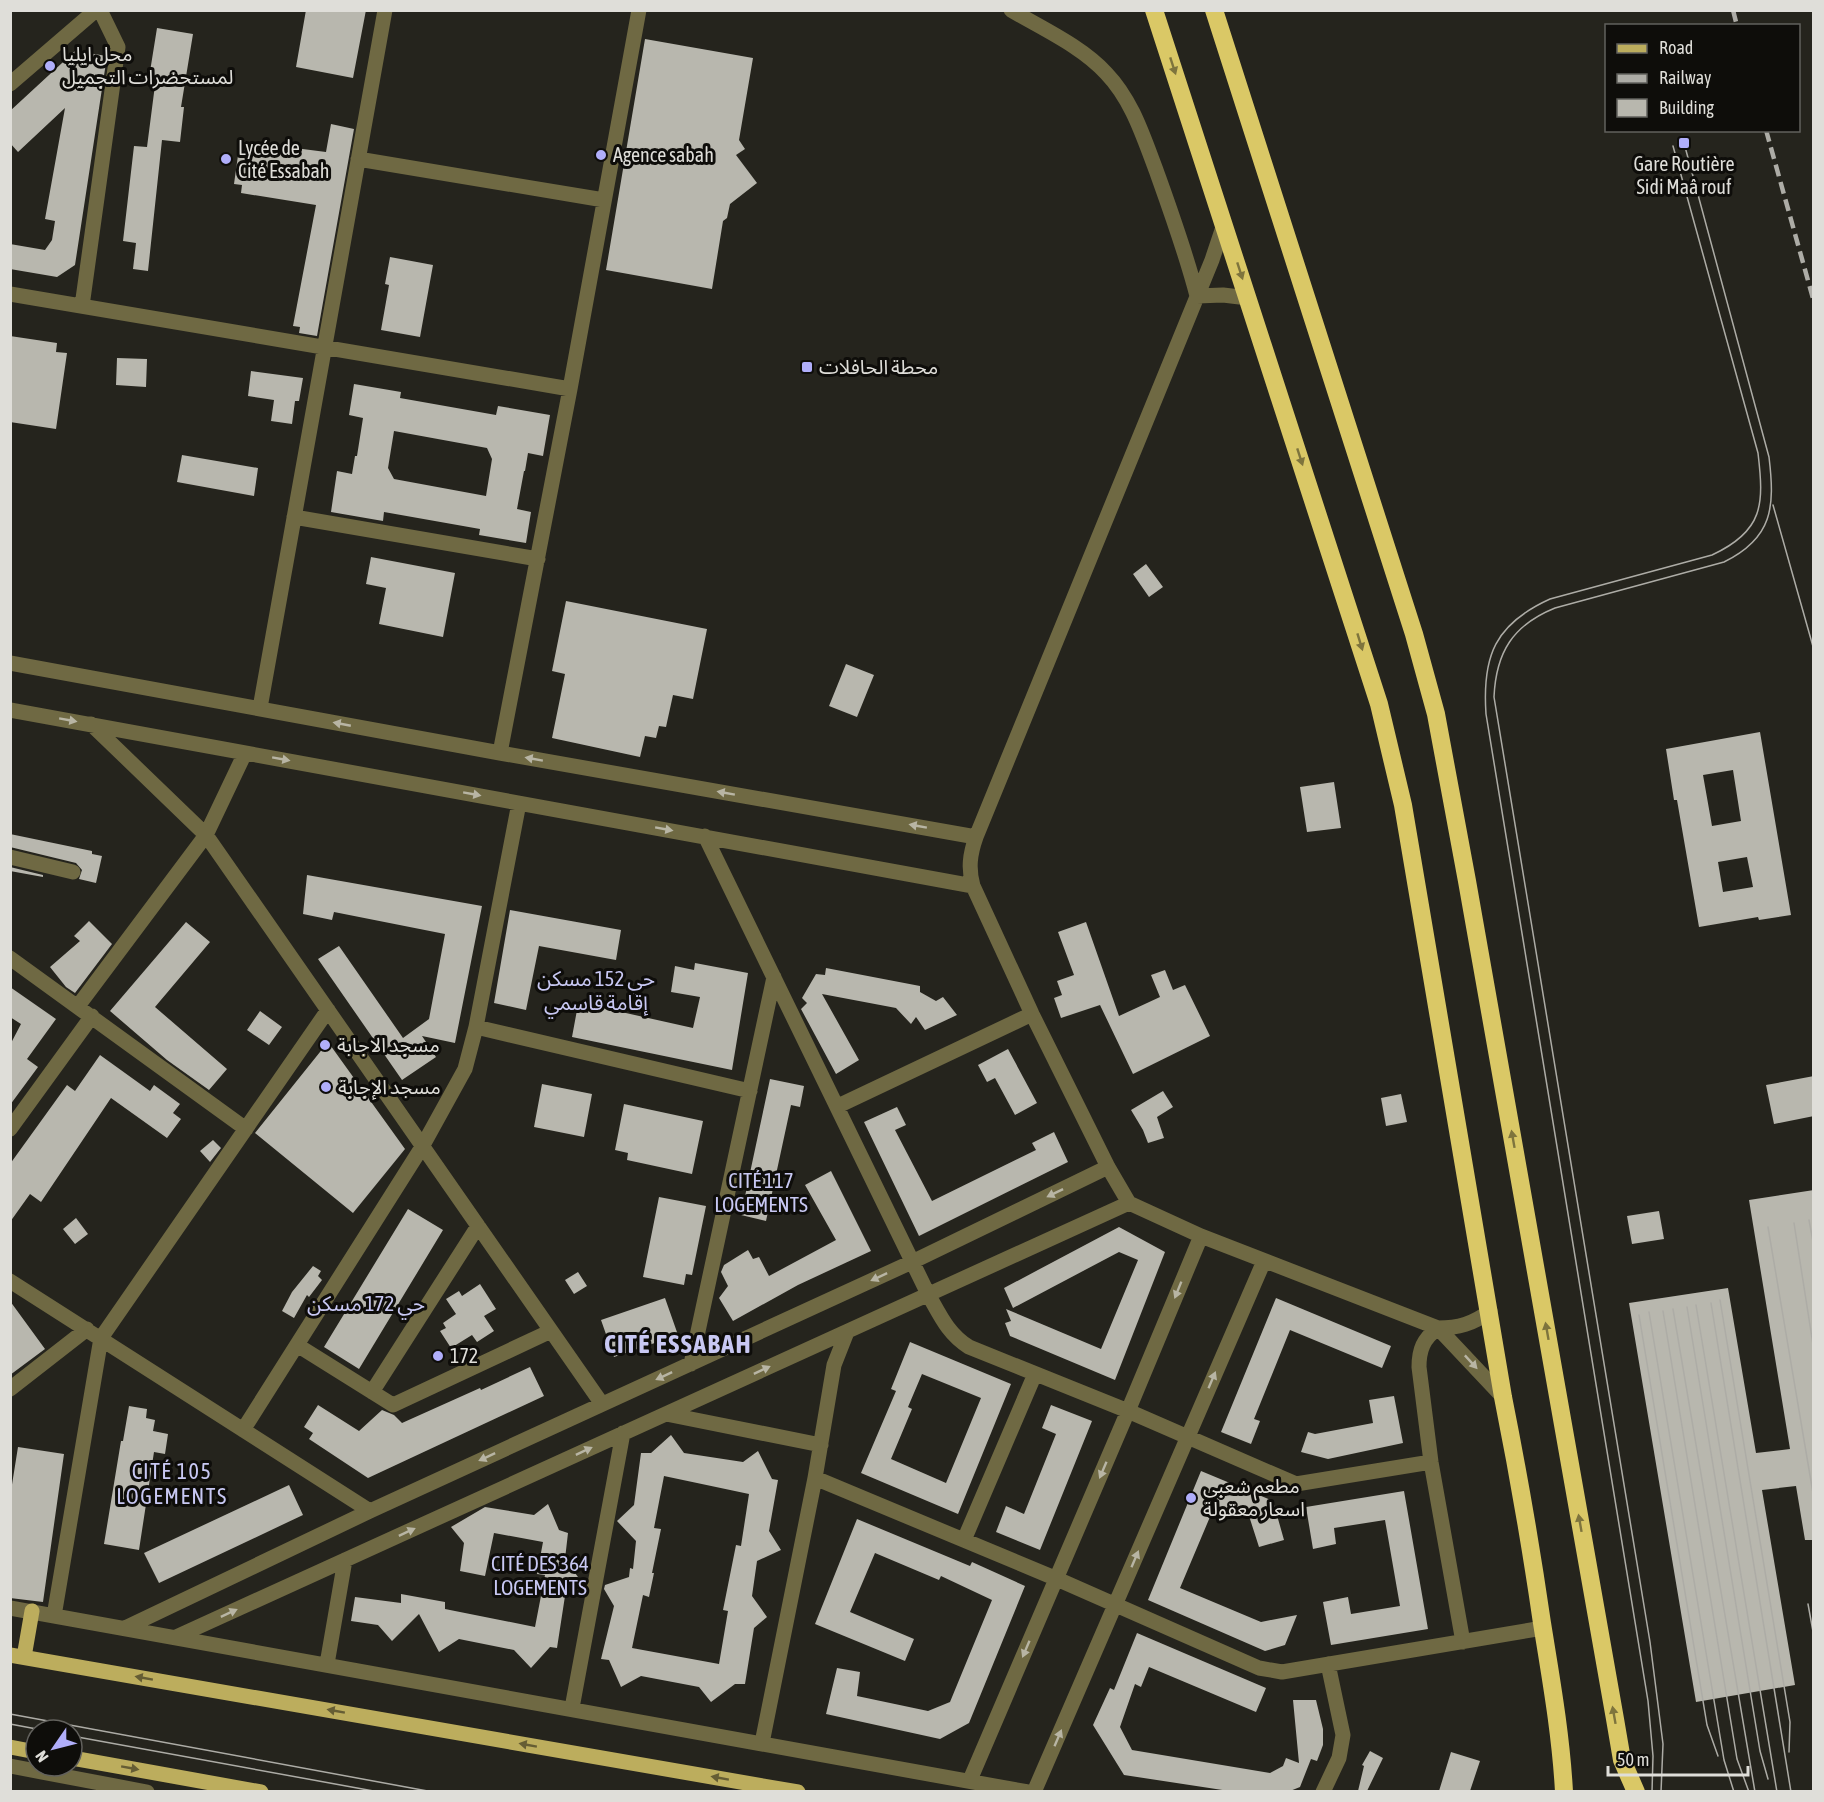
<svg xmlns="http://www.w3.org/2000/svg" width="1824" height="1802" font-family="'Asap Condensed','Noto Sans Arabic',sans-serif">
  <rect width="100%" height="100%" fill="#25241d"/>
  <!-- building -->
  <path fill="#b8b7ae" fill-rule="evenodd" d="M306,10H366L353,78L296,67Z
    M157,28L193,34L181,107H184L180,142L162,140L148,271L133,269L136,243L123,241L134,146L147,147L155,85L148,84Z
    M645,39L753,58L739,140L745,149L736,155L757,183L730,204L727,218L723,221L712,289L606,270Z
    M75,51L107,56L75,265L57,277L10,269V244L45,250L52,240L55,221L45,219L65,108L18,152L10,143V111Z
    M331,124L354,129L317,336L299,333L300,327L293,326L316,205L241,193L242,185L234,184L240,141L326,152Z
    M390,257L433,265L420,337L381,330L389,285L385,284Z
    M10,336L57,343L56,352L67,353L56,429L10,422Z
    M117,358L147,359L146,387L116,385Z
    M251,371L303,378L299,401H295L292,424L271,421L274,400L248,396Z
    M354,384L401,392L400,398L496,415L498,406L550,415L543,456L528,453L525,471H524L517,509L531,512L526,543L479,535L480,529L384,512L383,521L331,512L337,471L352,474L355,456H357L363,418L349,415ZM394,431L487,448L492,459L486,496L394,479L388,468Z
    M182,455L258,468L254,496L177,482Z
    M371,557L455,573L443,637L379,624L386,588L366,584Z
    M1146,564L1163,587L1149,597L1133,574Z
    M566,601L707,629L693,699L673,695L666,727L659,726L656,738L645,736L640,757L552,738L565,674L552,671Z
    M846,664L874,675L857,717L829,706Z
    M1760,732L1791,915L1759,920L1758,917L1699,927L1677,800H1674L1666,749ZM1733,770L1741,821L1712,826L1703,775ZM1747,857L1753,887L1723,892L1718,862Z
    M1334,782L1341,828L1307,832L1300,787Z
    M10,834L92,851V854L102,856L96,883L79,879L82,870L76,863L10,847Z
    M10,867L43,875V877L10,871Z
    M307,875L482,906L455,1043L422,1036L436,1057L402,1080L318,959L339,946L403,1038L429,1019L445,934L334,912L332,920L303,914Z
    M510,910L621,930L616,960L539,946L526,1010L494,1003Z
    M89,921L112,944L75,993L66,987L50,967L80,941L74,936Z
    M186,922L210,942L155,1007L227,1069L209,1090L167,1060L110,1011Z
    M1086,922L1119,1016L1160,997L1151,975L1165,970L1173,990L1185,985L1210,1036L1133,1074L1100,1005L1061,1018L1054,998L1062,995L1057,981L1074,975L1058,932Z
    M695,963L748,973L732,1070L572,1037L577,1010L588,1013L590,1005L693,1028L700,997L671,992L675,966L694,970Z
    M826,968L920,986V992L936,1001L943,997L957,1015L925,1030L916,1017L911,1024L896,1008L822,994L859,1060L836,1074L801,1009L807,1003L802,998L816,974L825,975Z
    M10,987L56,1019L27,1059L38,1067L10,1105V1045L21,1024L10,1017Z
    M260,1011L282,1027L269,1045L247,1030Z
    M328,1042L405,1149L353,1213L255,1133Z
    M1008,1049L1037,1103L1015,1115L995,1078L987,1082L978,1065Z
    M100,1055L150,1091L154,1085L180,1104L173,1113L181,1119L167,1138L111,1098L41,1202L30,1194L10,1222V1164L67,1085L75,1091Z
    M1814,1076V1116L1774,1124L1766,1085Z
    M770,1079L804,1086L800,1107L791,1105L766,1221L741,1215Z
    M542,1084L592,1094L584,1137L534,1127Z
    M1163,1091L1173,1107L1157,1117L1164,1138L1148,1143L1143,1130L1131,1110Z
    M1401,1094L1407,1122L1386,1126L1381,1098Z
    M624,1104L703,1121L692,1174L627,1160L628,1153L615,1150Z
    M897,1107L906,1125L895,1130L932,1201L1036,1150L1032,1143L1054,1132L1068,1162L919,1236L864,1122Z
    M213,1140L221,1148L210,1162L200,1151Z
    M831,1171L871,1251L798,1285L733,1321L719,1298L728,1286L721,1272L724,1265L748,1250L753,1259L759,1257L769,1276L836,1240L805,1185Z
    M1814,1190V1540H1805L1796,1486L1762,1490L1795,1685L1696,1702L1629,1303L1728,1288L1756,1453L1790,1449L1749,1200Z
    M659,1197L706,1206L692,1275L686,1274L684,1285L643,1277Z
    M408,1209L443,1230L359,1369L324,1347Z
    M1659,1211L1664,1239L1632,1244L1627,1216Z
    M76,1218L88,1234L75,1244L63,1229Z
    M1119,1227L1165,1252L1115,1380L1010,1336L1005,1323L1011,1321L1006,1309L1101,1349L1138,1260L1119,1252L1013,1308L1004,1288Z
    M313,1266L321,1271L318,1276L322,1280L309,1297L307,1295L294,1318L282,1311L292,1292Z
    M578,1272L587,1286L574,1294L565,1280Z
    M480,1284L496,1309L484,1316L494,1331L477,1342L472,1335L451,1348L440,1331L446,1328L443,1323L456,1314L446,1299L459,1291L462,1296Z
    M665,1298L678,1335L614,1357L601,1320Z
    M1276,1298L1391,1346L1382,1368L1290,1330L1254,1419L1260,1421L1251,1444L1221,1432Z
    M10,1301L45,1349L10,1375Z
    M910,1342L1011,1384L958,1514L861,1473L896,1391L891,1389ZM922,1374L981,1398L946,1483L891,1459L912,1409L908,1407Z
    M530,1367L544,1396L368,1478L309,1439L313,1433L304,1427L318,1405L359,1431L382,1410L394,1415L402,1423L480,1388L481,1390Z
    M1394,1396L1403,1443L1328,1459L1301,1452L1308,1432L1315,1434L1373,1423L1369,1400Z
    M1051,1405L1092,1421L1040,1550L996,1532L1006,1506L1024,1514L1056,1434L1042,1428Z
    M129,1406L147,1409L146,1418L155,1420L153,1431L168,1434L165,1454L154,1452L139,1550L104,1544L121,1441H123Z
    M671,1435L684,1453L743,1462L758,1451L772,1479L778,1480L769,1531L781,1550L757,1561L752,1596L767,1617L754,1628L745,1684H735L711,1702L699,1687L641,1676L621,1687L609,1660L601,1659L614,1606L604,1589L605,1585L629,1577L630,1568L633,1569L636,1541L617,1521L634,1505L641,1453H651ZM664,1476L749,1494L741,1546L736,1545L723,1610L728,1611L719,1664L632,1648L643,1595L649,1597L654,1573H652L661,1529L654,1528Z
    M18,1447L64,1454L43,1602L10,1598V1497Z
    M1201,1471L1273,1501L1284,1540L1259,1547L1250,1519L1215,1505L1180,1588L1261,1622L1297,1615L1285,1645L1265,1651L1148,1600Z
    M289,1485L303,1515L159,1583L144,1553Z
    M1404,1491L1428,1629L1331,1645L1323,1602L1348,1597L1351,1614L1400,1606L1385,1520L1334,1528L1336,1544L1313,1549L1306,1507Z
    M548,1504L559,1530L568,1533L565,1559L583,1584L565,1596L557,1648L550,1647L531,1668L514,1650L459,1639L439,1652L419,1614L392,1641L378,1625L351,1621L355,1597L401,1603V1594L445,1602V1609L535,1627L545,1575L537,1574L543,1542L494,1533L485,1576L460,1571L464,1543L451,1527L485,1507L534,1515Z
    M857,1519L970,1566L972,1562L1025,1586L969,1723L940,1739L826,1714L837,1668L860,1672L857,1696L928,1711L950,1702L992,1600L941,1576L939,1580L875,1553L850,1612L914,1639L905,1661L815,1624Z
    M1137,1633L1266,1688L1256,1712L1149,1667L1141,1687L1135,1684L1120,1727L1132,1750L1270,1773L1283,1766L1286,1758L1299,1763L1293,1700H1316L1323,1729V1745L1317,1761L1311,1759L1300,1787L1290,1791H1229L1124,1775L1093,1725L1110,1688L1114,1690Z
    M1370,1751L1383,1758L1367,1791H1358L1364,1766L1362,1765Z
    M1451,1752L1480,1761L1470,1791H1439Z"/>
  <g fill="none" stroke-linecap="round" stroke-linejoin="round">
    <!-- minor -->
    <path stroke="#6f6943" stroke-width="15" d="M1011,10C1043,29 1081,46 1106,73C1132,100 1143,136 1156,170C1171,212 1186,253 1197,296
      M10,84L96,10
      M358,159L604,200
      M1224,224L1212,260L976,837C970,854 968,868 973,886L1032,1014L1108,1167L1129,1203L1201,1236L1438,1328C1458,1328 1473,1324 1490,1311
      M10,294L570,389
      M1197,296L1223,295L1248,298
      M82,306L118,47L100,10
      M294,517L538,559
      M10,663L500,753L976,837
      M260,708L385,10
      M10,710L973,886
      M91,724L206,835L602,1404
      M500,753L570,389L639,10
      M705,836L928,1294C940,1315 948,1334 969,1347L1128,1411L1296,1484L1431,1462
      M10,857L73,872
      M10,958L246,1129
      M78,1006L206,835L245,753
      M476,1027L750,1091
      M838,1106L1032,1014
      M10,1129L92,1016
      M10,1281L370,1511
      M1438,1328C1423,1339 1419,1350 1419,1367L1431,1462L1463,1642
      M1438,1328L1503,1397
      M297,1345L393,1405L551,1331
      M691,1364L774,977
      M10,1389L87,1329
      M372,1392L478,1226
      M666,1414L821,1445
      M243,1430L422,1147L465,1069L476,1027L519,803
      M815,1478L1057,1579L1259,1668L1282,1672L1543,1628
      M964,1540L1035,1374
      M10,1608L1028,1792
      M54,1616L101,1338L328,1010
      M125,1628L370,1511L914,1261L1108,1167
      M176,1637L1129,1203
      M327,1664L345,1560
      M572,1708L623,1433
      M762,1743L815,1478L834,1365L847,1332
      M10,1766L147,1792
      M970,1780L1128,1411L1201,1236
      M1034,1792L1264,1261
      M1323,1792L1339,1758L1343,1735L1328,1664"/>
    <!-- major -->
    <path stroke="#bcad5d" stroke-width="15" d="M10,1655L798,1792
      M24,1657L32,1611
      M10,1747L36,1752
      M72,1758L261,1792"/>
    <!-- highway -->
    <path stroke="#dac866" stroke-width="18" d="M1154,10L1379,704L1403,805L1503,1397C1518,1472 1531,1547 1542,1623C1551,1679 1561,1735 1564,1792
      M1214,10L1414,634L1436,714L1467,881L1615,1719L1622,1760L1636,1792"/>
    <!-- tram -->
    <path stroke="#adaca6" stroke-width="1.5" d="M1773,505L1814,650
      M1809,1220L1814,1247
      M1794,1223L1814,1351
      M1768,1227L1814,1499
      M1720,1300L1790,1722L1789,1752
      M1711,1303L1791,1792
      M1696,1305L1777,1792
      M1687,1307L1760,1751L1768,1779
      M1673,1309L1755,1792
      M1663,1311L1737,1759L1749,1792
      M1649,1312L1724,1760L1734,1792
      M1639,1315L1707,1725L1718,1756
      M1808,1604L1814,1637
      M10,1714L433,1792
      M10,1724L42,1730
      M72,1736L379,1792
      M1652,1792L1653,1756L1648,1701L1486,714C1482,656 1495,624 1550,599L1712,555C1764,531 1764,504 1758,453L1673,146
      M1661,1792L1663,1744L1650,1642L1494,697C1496,652 1513,625 1555,608L1724,562C1773,538 1775,507 1769,457L1684,143"/>
    <!-- rail -->
    <path stroke="#adaca6" stroke-width="4.5" stroke-dasharray="12 6" stroke-linecap="butt" d="M1733,10L1737,26
      M1766,130L1814,302"/>
  </g>
  <!-- one-way arrows -->
  <defs><path id="oneway-solid" d="M-6-.8H1V-3.2L6.5 0L1 3.2V.8H-6Z" transform="scale(1.5)"/></defs>
  <g fill="#7e743d">
    <use href="#oneway-solid" transform="translate(1173 66) rotate(72)"/>
    <use href="#oneway-solid" transform="translate(1240 271) rotate(72)"/>
    <use href="#oneway-solid" transform="translate(1300 457) rotate(72)"/>
    <use href="#oneway-solid" transform="translate(1360 642) rotate(73)"/>
    <use href="#oneway-solid" transform="translate(1513 1139) rotate(-100)"/>
    <use href="#oneway-solid" transform="translate(1547 1331) rotate(-100)"/>
    <use href="#oneway-solid" transform="translate(1580 1523) rotate(-100)"/>
    <use href="#oneway-solid" transform="translate(1614 1715) rotate(-100)"/>
  </g>
  <g fill="#b8b5a4">
    <use href="#oneway-solid" transform="translate(68 720) rotate(10)"/>
    <use href="#oneway-solid" transform="translate(342 724) rotate(-169)"/>
    <use href="#oneway-solid" transform="translate(281 759) rotate(10)"/>
    <use href="#oneway-solid" transform="translate(534 759) rotate(-170)"/>
    <use href="#oneway-solid" transform="translate(726 793) rotate(-170)"/>
    <use href="#oneway-solid" transform="translate(472 794) rotate(10)"/>
    <use href="#oneway-solid" transform="translate(918 826) rotate(-170)"/>
    <use href="#oneway-solid" transform="translate(664 829) rotate(10)"/>
    <use href="#oneway-solid" transform="translate(1055 1193) rotate(154)"/>
    <use href="#oneway-solid" transform="translate(879 1277) rotate(155)"/>
    <use href="#oneway-solid" transform="translate(1178 1290) rotate(112)"/>
    <use href="#oneway-solid" transform="translate(1471 1362) rotate(47)"/>
    <use href="#oneway-solid" transform="translate(762 1370) rotate(-25)"/>
    <use href="#oneway-solid" transform="translate(664 1376) rotate(155)"/>
    <use href="#oneway-solid" transform="translate(1212 1380) rotate(-67)"/>
    <use href="#oneway-solid" transform="translate(584 1451) rotate(-25)"/>
    <use href="#oneway-solid" transform="translate(487 1457) rotate(155)"/>
    <use href="#oneway-solid" transform="translate(1103 1470) rotate(113)"/>
    <use href="#oneway-solid" transform="translate(407 1532) rotate(-25)"/>
    <use href="#oneway-solid" transform="translate(1135 1559) rotate(-67)"/>
    <use href="#oneway-solid" transform="translate(229 1613) rotate(-25)"/>
    <use href="#oneway-solid" transform="translate(1026 1649) rotate(113)"/>
    <use href="#oneway-solid" transform="translate(1058 1738) rotate(-67)"/>
  </g>
  <g fill="#655d34">
    <use href="#oneway-solid" transform="translate(144 1678) rotate(-170)"/>
    <use href="#oneway-solid" transform="translate(336 1711) rotate(-170)"/>
    <use href="#oneway-solid" transform="translate(528 1745) rotate(-170)"/>
    <use href="#oneway-solid" transform="translate(130 1768) rotate(10)"/>
    <use href="#oneway-solid" transform="translate(720 1778) rotate(-170)"/>
  </g>
  <!-- markers -->
  <g fill="#b0aefa" stroke="#0e0d0a" stroke-width="2">
    <circle cx="50" cy="66" r="6"/>
    <rect x="1678" y="137" width="12" height="12" rx="3"/>
    <circle cx="601" cy="155" r="6"/>
    <circle cx="226" cy="159" r="6"/>
    <rect x="801" y="361" width="12" height="12" rx="3"/>
    <circle cx="325" cy="1045" r="6"/>
    <circle cx="326" cy="1087" r="6"/>
    <circle cx="438" cy="1356" r="6"/>
    <circle cx="1191" cy="1498" r="6"/>
  </g>
  <g text-anchor="middle" stroke-width="6" stroke-linejoin="round" paint-order="stroke">
    <!-- poi labels -->
    <g font-size="20" fill="#dfded9" stroke="#0e0d0a" text-anchor="start">
      <text x="62" y="61">محل ايليا<tspan x="62" dy="23">لمستحضرات التجميل</tspan></text>
      <text x="238" y="155">Lycée de<tspan x="238" dy="23">Cité Essabah</tspan></text>
      <text x="613" y="162">Agence sabah</text>
      <text x="1684" y="171" text-anchor="middle">Gare Routière<tspan x="1684" dy="23">Sidi Maâ rouf</tspan></text>
      <text x="819" y="374">محطة الحافلات</text>
      <text x="337" y="1052">مسجد الاجابة</text>
      <text x="338" y="1094">مسجد الإجابة</text>
      <text x="450" y="1363">172</text>
      <text x="1203" y="1493">مطعم شعبي<tspan x="1203" dy="23">اسعار معقولة</tspan></text>
    </g>
    <!-- neighbourhood labels -->
    <g font-size="21" fill="#c8c8f3" stroke="#0e0d0a">
      <text x="596" y="986">حي 152 مسكن<tspan x="596" dy="24">إقامة قاسمي</tspan></text>
      <text x="761" y="1188">CITÉ 117<tspan x="761" dy="24">LOGEMENTS</tspan></text>
      <text x="366" y="1311">حي 172 مسكن</text>
      <text x="540" y="1571">CITÉ DES 364<tspan x="540" dy="24">LOGEMENTS</tspan></text>
    </g>
    <!-- quarter labels -->
    <g font-size="22" letter-spacing="1.5" fill="#c8c8f3" stroke="#0e0d0a">
      <text x="172" y="1479">CITÉ 105<tspan x="172" dy="25">LOGEMENTS</tspan></text>
    </g>
    <!-- district labels -->
    <g font-size="26" font-weight="bold" letter-spacing="1.5" fill="#c8c8f3" stroke="#0e0d0a">
      <text x="678" y="1353">CITÉ ESSABAH</text>
    </g>
  </g>
  <!-- border -->
  <rect width="1824" height="1802" fill="none" stroke="#dfded9" stroke-width="24"/>
  <!-- legend -->
  <rect x="1605" y="24" width="195" height="108" fill="#0e0d0a" stroke="#62615d" stroke-width="1.5"/>
  <rect x="1617" y="44" width="30" height="9" fill="#bcad5d" stroke="#62615d" stroke-width="1.5"/>
  <text x="1659" y="54" font-size="18" fill="#dfded9">Road</text>
  <rect x="1617" y="74" width="30" height="9" fill="#adaca6" stroke="#62615d" stroke-width="1.5"/>
  <text x="1659" y="84" font-size="18" fill="#dfded9">Railway</text>
  <rect x="1617" y="99" width="30" height="18" fill="#b8b7ae" stroke="#62615d" stroke-width="1.5"/>
  <text x="1659" y="114" font-size="18" fill="#dfded9">Building</text>
  <!-- north arrow -->
  <g transform="translate(54 1748) rotate(235)"><circle r="28" fill="#0e0d0a" stroke="#62615d" stroke-width="1.5"/>
  <path d="M0-4.5L10 22L0 15L-10 22Z" fill="#b0aefa"/>
  <text y="-9" font-size="16" font-weight="bold" text-anchor="middle" fill="#dfded9">N</text>
  </g>
  <!-- scale -->
  <path d="M1608 1766v9h140v-9" fill="none" stroke="#dfded9" stroke-width="3"/>
  <text x="1617" y="1766" font-size="18" fill="#dfded9" stroke="#0e0d0a" stroke-width="4.5" paint-order="stroke">50 m</text>
</svg>
